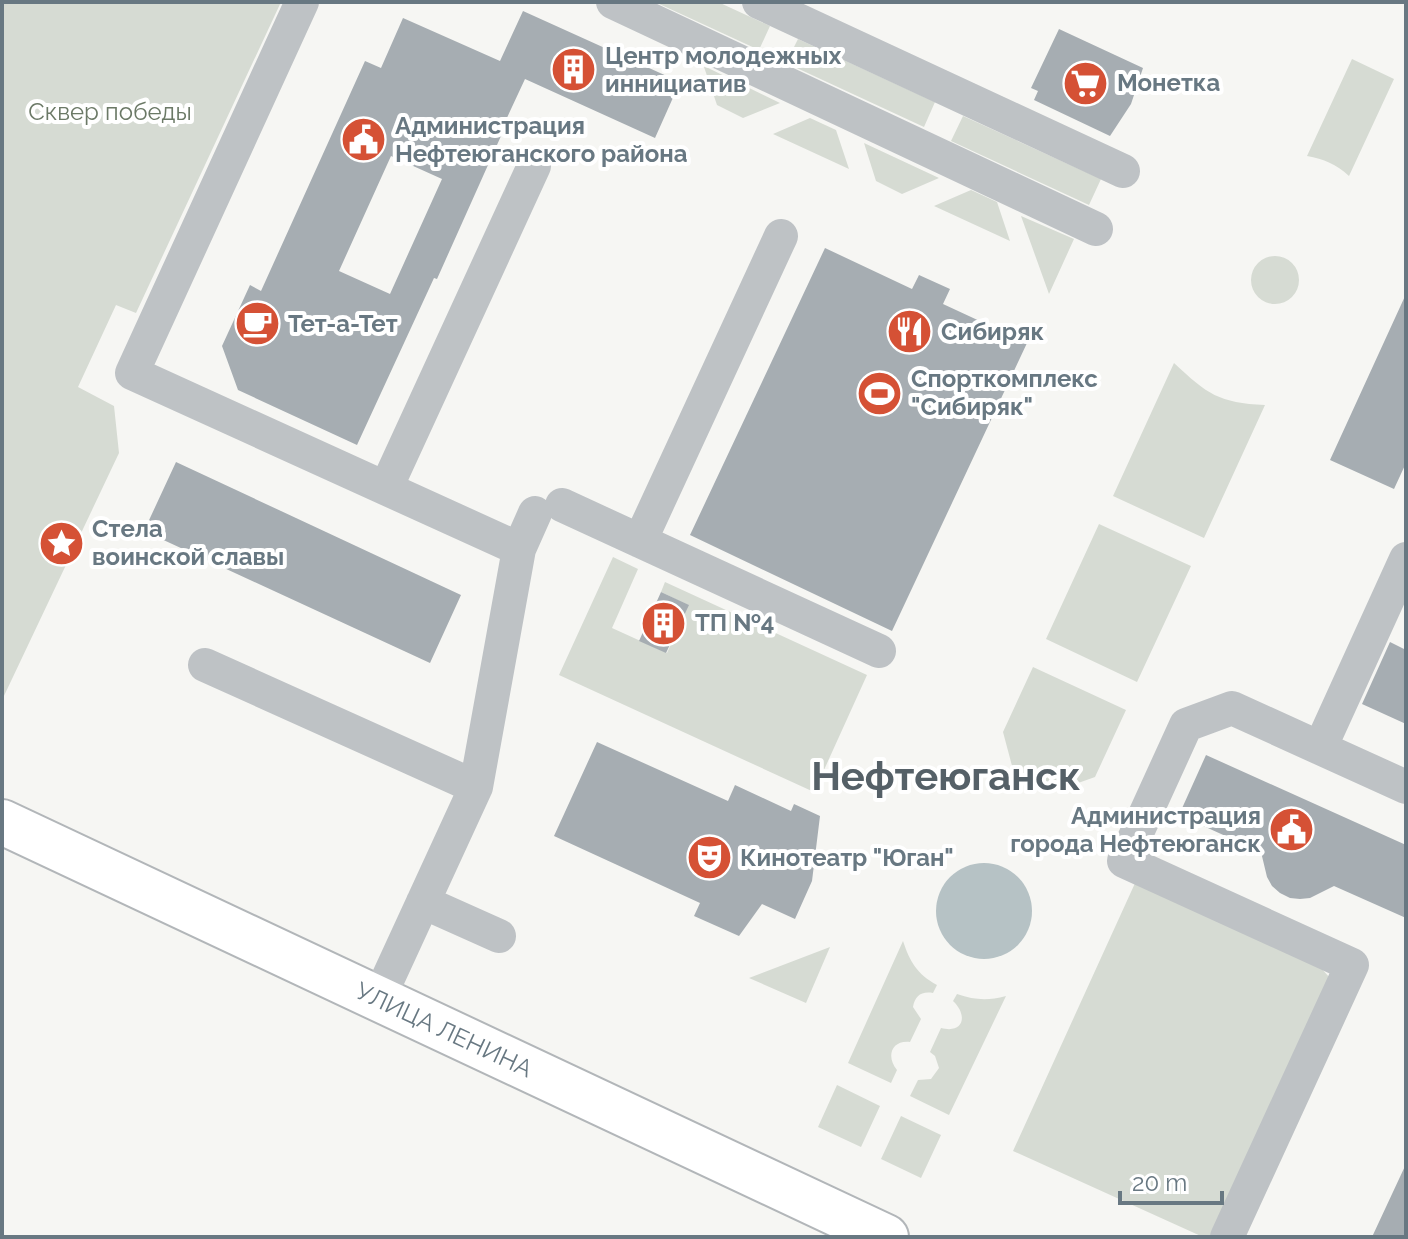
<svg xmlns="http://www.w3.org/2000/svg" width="1408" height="1239" font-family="Raleway,sans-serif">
  <rect width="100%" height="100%" fill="#f6f6f3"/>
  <!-- green -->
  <path fill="#d6dbd3" d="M2,2H281L136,313L116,305L78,387L114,406L119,453L3,698Z
    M655,2H718L770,26L759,50Z
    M798,39L935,102L924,127L786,63Z
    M1352,59L1394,79L1349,176C1336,164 1324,159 1307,156Z
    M704,67V66L780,103L743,118L717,105Z
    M963,116L1101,179L1089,205L951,141Z
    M810,118L836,130L849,169L773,134Z
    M864,143L939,178L902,194L876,181Z
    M971,190L997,202L1010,241L934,206Z
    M1021,216L1074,239L1049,294Z
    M1251 280a24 24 0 1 1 48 0a24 24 0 1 1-48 0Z
    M1174,363C1207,394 1219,403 1265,405L1204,538L1113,496Z
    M1099,524L1191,566L1137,682L1046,639Z
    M613,557L638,569L612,628L667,653L688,605L661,592L665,582L867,675L814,792L559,675Z
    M1033,667L1126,710L1095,777L1050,793L1015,777L1003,732Z
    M1136,881L1321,968L1330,978L1220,1237H1203L1013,1151Z
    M903,941C910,962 917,974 937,985L933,993C921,991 915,996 913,1007L921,1019L910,1042C891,1040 886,1057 897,1070L891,1083L848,1063Z
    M830,947L806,1003L749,978Z
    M957,994C975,1000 987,1001 1006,996L949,1115L910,1096L918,1080L931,1079L939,1068L935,1056L930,1052L941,1028C964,1034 968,1015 953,1001Z
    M837,1085L880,1106L861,1147L818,1127Z
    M901,1116L941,1135L921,1178L881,1159Z"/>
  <!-- water -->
  <path fill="#b6c2c5" d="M936 911a48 48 0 1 1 96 0a48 48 0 1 1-96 0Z"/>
  <!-- building -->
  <path fill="#a6adb2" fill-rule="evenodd" d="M523,11L680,82L655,138L525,79L499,135L501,136L437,279L434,278L357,445L238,390L222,346L250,285L261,291L365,61L381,68L403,18L500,61ZM391,156L442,179L390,294L339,271Z
    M1059,29L1143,68L1131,104L1110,136L1034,100L1038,91L1031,88Z
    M825,248L912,289L919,275L950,289L943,304L1027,343L892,631L690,535Z
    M1406,294V463L1394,489L1330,460Z
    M176,462L461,595L430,663L144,531Z
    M661,592L689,605L666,653L639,641Z
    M1390,642L1406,650V724L1362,704Z
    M597,742L728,801L735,785L791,811L794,804L820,816L812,881L795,919L762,904L739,936L694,916L700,903L554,836Z
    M1206,755L1406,845V918L1334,886L1310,898L1300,899L1290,898L1280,893L1272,886L1267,877L1261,852L1179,815Z
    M1406,1164V1237H1372Z"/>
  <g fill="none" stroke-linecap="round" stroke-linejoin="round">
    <defs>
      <path id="major" d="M2,822L886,1237"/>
    </defs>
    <!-- major casing -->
    <use href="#major" stroke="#b2b6b9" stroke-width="48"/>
    <!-- minor -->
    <path stroke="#bec2c5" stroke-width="34" d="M302,2L132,373L519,549
      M613,2L1096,229
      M759,2L1123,171
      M386,488L534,166
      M562,505L879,651
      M640,541L781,236
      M1406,559L1320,748L1406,787
      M205,665L476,787L519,549L535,513
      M423,902L499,936
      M378,1000L476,787
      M1227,1237L1352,965L1124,861L1186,725L1232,708L1320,748"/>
    <!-- major -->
    <use href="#major" stroke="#fff" stroke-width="44"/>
  </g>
  <!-- icons -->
  <defs>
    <symbol id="building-disc" viewBox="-11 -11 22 22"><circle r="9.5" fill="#d55135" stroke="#fff"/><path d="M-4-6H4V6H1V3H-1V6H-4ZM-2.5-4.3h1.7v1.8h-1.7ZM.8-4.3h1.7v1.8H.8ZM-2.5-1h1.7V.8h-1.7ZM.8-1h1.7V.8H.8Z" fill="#fff"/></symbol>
    <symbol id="supermarket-disc" viewBox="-11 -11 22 22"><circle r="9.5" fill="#d55135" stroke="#fff"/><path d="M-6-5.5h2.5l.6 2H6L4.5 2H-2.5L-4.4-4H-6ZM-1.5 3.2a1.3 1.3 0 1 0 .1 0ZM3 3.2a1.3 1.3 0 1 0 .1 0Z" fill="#fff"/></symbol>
    <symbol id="civic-disc" viewBox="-11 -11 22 22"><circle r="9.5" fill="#d55135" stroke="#fff"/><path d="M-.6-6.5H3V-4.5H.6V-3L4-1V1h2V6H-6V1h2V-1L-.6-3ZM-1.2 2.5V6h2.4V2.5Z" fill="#fff"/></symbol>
    <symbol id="cafe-disc" viewBox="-11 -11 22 22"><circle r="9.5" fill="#d55135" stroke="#fff"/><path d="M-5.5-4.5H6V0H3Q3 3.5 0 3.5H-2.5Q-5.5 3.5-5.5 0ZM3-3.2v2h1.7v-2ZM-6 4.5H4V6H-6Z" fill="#fff"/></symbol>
    <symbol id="restaurant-disc" viewBox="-11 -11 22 22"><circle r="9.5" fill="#d55135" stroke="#fff"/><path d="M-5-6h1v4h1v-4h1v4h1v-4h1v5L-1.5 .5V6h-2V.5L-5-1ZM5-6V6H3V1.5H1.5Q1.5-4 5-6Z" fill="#fff"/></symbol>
    <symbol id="stadium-disc" viewBox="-11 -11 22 22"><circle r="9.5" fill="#d55135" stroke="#fff"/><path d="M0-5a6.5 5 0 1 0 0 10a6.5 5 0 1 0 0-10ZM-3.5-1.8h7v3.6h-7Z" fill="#fff"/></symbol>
    <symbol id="sight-disc" viewBox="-11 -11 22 22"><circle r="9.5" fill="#d55135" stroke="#fff"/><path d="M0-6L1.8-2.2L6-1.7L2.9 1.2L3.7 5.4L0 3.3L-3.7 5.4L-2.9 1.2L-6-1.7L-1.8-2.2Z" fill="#fff"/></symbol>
    <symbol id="theatre-disc" viewBox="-11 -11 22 22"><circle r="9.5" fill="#d55135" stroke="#fff"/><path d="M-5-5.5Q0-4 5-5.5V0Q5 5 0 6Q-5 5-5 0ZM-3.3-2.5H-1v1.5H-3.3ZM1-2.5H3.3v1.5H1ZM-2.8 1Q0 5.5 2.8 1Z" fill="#fff"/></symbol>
  </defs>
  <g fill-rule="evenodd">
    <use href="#building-disc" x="548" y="44" width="51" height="51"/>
    <use href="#supermarket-disc" x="1060" y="58" width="51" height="51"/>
    <use href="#civic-disc" x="338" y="114" width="51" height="51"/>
    <use href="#cafe-disc" x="232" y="298" width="51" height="51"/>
    <use href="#restaurant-disc" x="884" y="306" width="51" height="51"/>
    <use href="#stadium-disc" x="854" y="368" width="51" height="51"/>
    <use href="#sight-disc" x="36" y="518" width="51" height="51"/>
    <use href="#building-disc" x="638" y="598" width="51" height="51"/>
    <use href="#civic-disc" x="1266" y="804" width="51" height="51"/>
    <use href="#theatre-disc" x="684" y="832" width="51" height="51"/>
  </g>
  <g text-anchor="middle" stroke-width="8" stroke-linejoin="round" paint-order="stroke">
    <!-- poi labels -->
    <g font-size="24" font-weight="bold" fill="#687882" stroke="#fff" text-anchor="start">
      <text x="605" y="64">Центр молодежных<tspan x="605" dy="28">иннициатив</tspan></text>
      <text x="1117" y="91">Монетка</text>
      <text x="395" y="134">Администрация<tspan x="395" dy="28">Нефтеюганского района</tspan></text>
      <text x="288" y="332">Тет-а-Тет</text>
      <text x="941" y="340">Сибиряк</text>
      <text x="911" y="387">Спорткомплекс<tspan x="911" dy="28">"Сибиряк"</tspan></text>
      <text x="92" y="537">Стела<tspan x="92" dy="28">воинской славы</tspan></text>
      <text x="695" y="631">ТП №4</text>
      <text x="1261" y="824" text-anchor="end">Администрация<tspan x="1261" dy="28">города Нефтеюганск</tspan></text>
      <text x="740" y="866">Кинотеатр "Юган"</text>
    </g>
    <!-- park labels -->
    <g font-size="24" fill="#6b7966" stroke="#fff">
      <text x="110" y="120">Сквер победы</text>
    </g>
    <!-- street labels -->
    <g font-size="24" fill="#687882" stroke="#fff">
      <text transform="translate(444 1030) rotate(25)" y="8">УЛИЦА ЛЕНИНА</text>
    </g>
    <!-- town labels -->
    <g font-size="40" font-weight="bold" fill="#556067" stroke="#fff">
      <text x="946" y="790">Нефтеюганск</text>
    </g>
  </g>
  <!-- border -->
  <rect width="1408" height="1239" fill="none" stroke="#687882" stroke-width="8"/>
  <!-- scale -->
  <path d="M1120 1191v12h102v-12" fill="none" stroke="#687882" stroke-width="4"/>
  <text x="1132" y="1191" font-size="24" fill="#687882" stroke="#ffffff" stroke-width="6" paint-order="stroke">20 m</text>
</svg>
